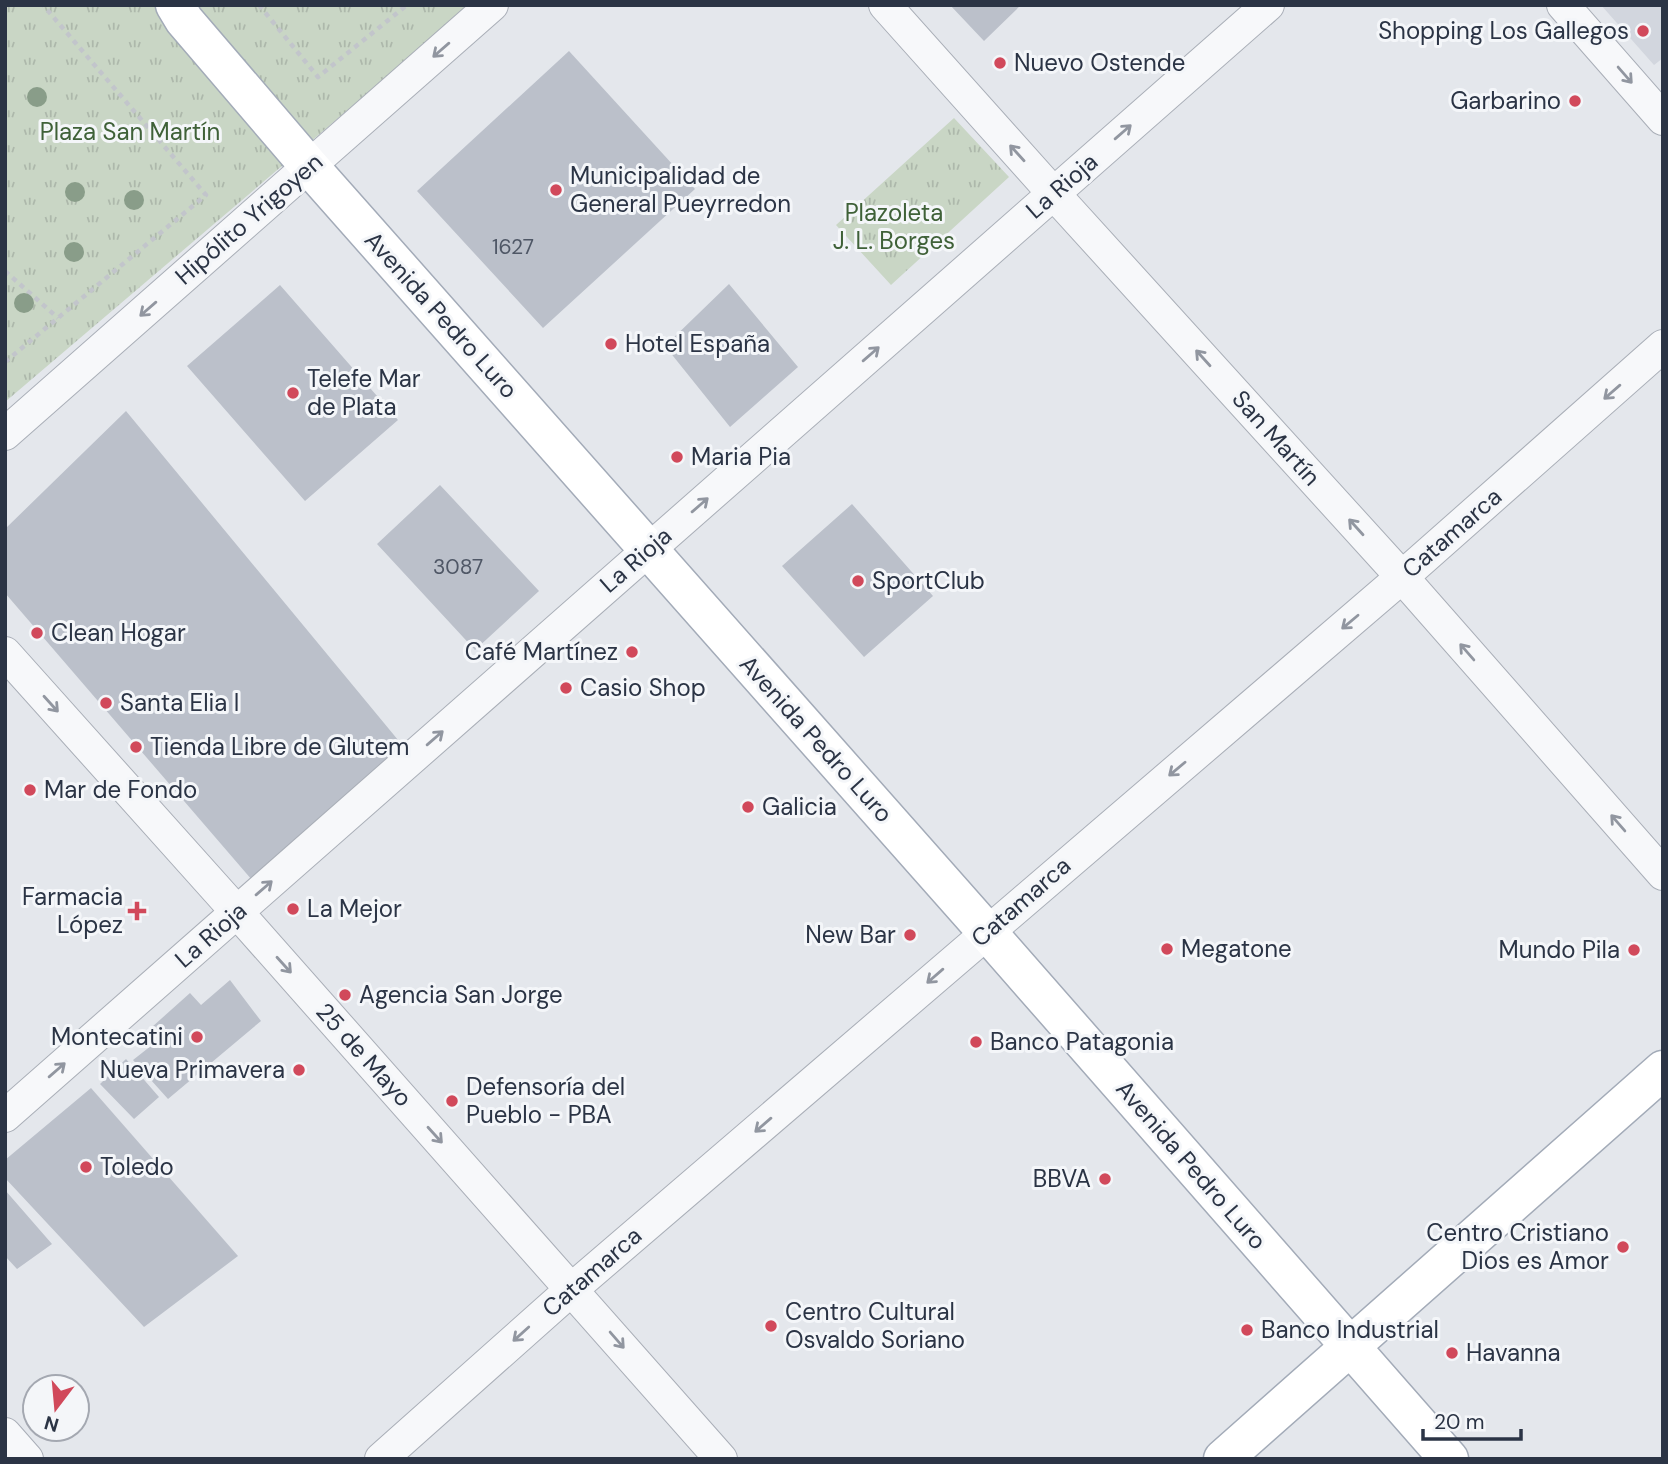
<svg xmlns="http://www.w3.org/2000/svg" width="1668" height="1464" font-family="'DM Sans',sans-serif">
  <defs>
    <pattern id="park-tufts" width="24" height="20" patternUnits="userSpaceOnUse" patternTransform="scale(1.75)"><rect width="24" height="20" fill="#c9d6c5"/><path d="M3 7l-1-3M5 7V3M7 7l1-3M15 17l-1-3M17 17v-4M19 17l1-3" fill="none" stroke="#adb8ab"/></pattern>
  </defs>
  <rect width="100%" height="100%" fill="#e4e7ec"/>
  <!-- built -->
  <path fill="#d2d6de" d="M1601,5H1663V58L1654,65Z"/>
  <!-- park -->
  <path fill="url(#park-tufts)" d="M5,5H471L5,402Z
    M954,118L1009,177L891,285L836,225Z"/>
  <!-- building -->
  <path fill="#bbc0ca" d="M950,5H1021L984,41Z
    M569,51L695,189L543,328L417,191Z
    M729,284L798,367L730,427L665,346Z
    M280,285L398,420L305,501L187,366Z
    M126,411L403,746L252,880L5,593V529Z
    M440,485L539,591L475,650L377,544Z
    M852,504L933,596L864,657L782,566Z
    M230,980L261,1021L168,1099L133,1060L161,1038L152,1027L190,993L201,1005Z
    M126,1059L159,1097L134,1119L100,1084Z
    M91,1088L238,1256L144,1327L5,1178V1160Z
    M5,1190L52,1244L17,1269L5,1256Z"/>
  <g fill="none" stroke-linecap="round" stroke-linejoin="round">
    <defs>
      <path id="street" d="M885,5L1054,194L1402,577L1663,874
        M1563,5L1663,119
        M5,434L492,5
        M5,653L237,912L721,1459
        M5,1116L1268,5
        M5,1434L27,1459
        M381,1459L572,1289L1402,577L1663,346"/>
      <path id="primary" d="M175,5L184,20L309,166L987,932L1449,1459
        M1223,1459L1663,1070"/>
    </defs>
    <!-- street casing -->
    <use href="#street" stroke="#a9aeb7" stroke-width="34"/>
    <!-- primary casing -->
    <use href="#primary" stroke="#a3abb8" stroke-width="41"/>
    <!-- path -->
    <path stroke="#c2c5cb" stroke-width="4.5" stroke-dasharray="5 5" stroke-linecap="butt" d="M259,5L318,77L407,5
      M5,271L58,318
      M5,362L206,195L43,5"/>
    <!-- street -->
    <use href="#street" stroke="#f7f8fa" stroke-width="32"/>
    <!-- primary -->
    <use href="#primary" stroke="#fff" stroke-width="38"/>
  </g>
  <!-- trees -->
  <g fill="#899d89">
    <circle cx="37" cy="97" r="10"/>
    <circle cx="75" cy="192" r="10"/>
    <circle cx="134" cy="200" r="10"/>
    <circle cx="74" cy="252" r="10"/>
    <circle cx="24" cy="303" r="10"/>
  </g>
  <!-- one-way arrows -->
  <defs><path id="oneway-shaft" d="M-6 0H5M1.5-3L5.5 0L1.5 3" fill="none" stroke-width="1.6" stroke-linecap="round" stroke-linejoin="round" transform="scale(1.75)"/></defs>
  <g stroke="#9196a0">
    <use href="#oneway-shaft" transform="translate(441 50) rotate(139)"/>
    <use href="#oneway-shaft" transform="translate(1625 75) rotate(49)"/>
    <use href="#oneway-shaft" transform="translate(1123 132) rotate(-41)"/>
    <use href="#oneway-shaft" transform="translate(1017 153) rotate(-132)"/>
    <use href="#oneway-shaft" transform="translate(148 309) rotate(139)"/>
    <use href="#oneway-shaft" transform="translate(871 354) rotate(-41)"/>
    <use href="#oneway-shaft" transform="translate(1203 358) rotate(-132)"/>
    <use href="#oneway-shaft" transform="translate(1612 392) rotate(139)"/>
    <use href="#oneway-shaft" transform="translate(700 505) rotate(-41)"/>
    <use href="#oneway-shaft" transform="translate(1356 527) rotate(-132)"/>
    <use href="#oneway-shaft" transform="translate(1350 622) rotate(140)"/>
    <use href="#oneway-shaft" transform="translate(1467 652) rotate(-131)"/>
    <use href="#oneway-shaft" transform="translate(51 704) rotate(48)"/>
    <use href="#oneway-shaft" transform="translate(435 738) rotate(-41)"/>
    <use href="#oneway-shaft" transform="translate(1177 769) rotate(140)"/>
    <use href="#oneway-shaft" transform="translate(1618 823) rotate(-131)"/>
    <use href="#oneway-shaft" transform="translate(264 888) rotate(-41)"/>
    <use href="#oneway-shaft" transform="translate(284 965) rotate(48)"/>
    <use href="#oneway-shaft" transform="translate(935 976) rotate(139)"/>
    <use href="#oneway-shaft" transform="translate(57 1070) rotate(-41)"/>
    <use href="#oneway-shaft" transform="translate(763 1125) rotate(139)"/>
    <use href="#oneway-shaft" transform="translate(435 1135) rotate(48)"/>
    <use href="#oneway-shaft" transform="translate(521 1334) rotate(138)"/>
    <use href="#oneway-shaft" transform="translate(617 1340) rotate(49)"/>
  </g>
  <!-- markers -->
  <g fill="#d1495b" stroke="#f4f6f9" stroke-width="2.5">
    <circle cx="1643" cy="31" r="7"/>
    <circle cx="1000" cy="63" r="7"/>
    <circle cx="1575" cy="101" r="7"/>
    <circle cx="556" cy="190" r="7"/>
    <circle cx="611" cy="344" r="7"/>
    <circle cx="293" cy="393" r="7"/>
    <circle cx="677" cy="457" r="7"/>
    <circle cx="858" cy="581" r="7"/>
    <circle cx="37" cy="633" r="7"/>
    <circle cx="632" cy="652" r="7"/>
    <circle cx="566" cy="688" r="7"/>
    <circle cx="106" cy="703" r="7"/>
    <circle cx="136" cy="747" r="7"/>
    <circle cx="30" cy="790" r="7"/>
    <circle cx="748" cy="807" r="7"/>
    <circle cx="293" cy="909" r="7"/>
    <path d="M133.5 900.5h7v7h7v7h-7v7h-7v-7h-7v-7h7z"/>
    <circle cx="910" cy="935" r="7"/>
    <circle cx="1167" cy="949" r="7"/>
    <circle cx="1634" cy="950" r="7"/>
    <circle cx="345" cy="995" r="7"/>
    <circle cx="197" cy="1037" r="7"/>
    <circle cx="976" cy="1042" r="7"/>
    <circle cx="299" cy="1070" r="7"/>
    <circle cx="452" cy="1101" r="7"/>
    <circle cx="86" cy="1167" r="7"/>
    <circle cx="1105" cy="1179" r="7"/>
    <circle cx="1623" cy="1247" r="7"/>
    <circle cx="771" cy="1326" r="7"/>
    <circle cx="1247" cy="1330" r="7"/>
    <circle cx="1452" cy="1353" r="7"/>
  </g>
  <g text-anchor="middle" stroke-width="6" stroke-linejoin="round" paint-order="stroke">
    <!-- number labels -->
    <g font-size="21" fill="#4f5766">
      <text x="513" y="254">1627</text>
      <text x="458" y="574">3087</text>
    </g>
    <!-- poi labels -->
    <g font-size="24" fill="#2b3445" stroke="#f4f6f9" text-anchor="start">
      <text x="1629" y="39" text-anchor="end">Shopping Los Gallegos</text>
      <text x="1014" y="71">Nuevo Ostende</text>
      <text x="1561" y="109" text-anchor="end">Garbarino</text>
      <text x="570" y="184">Municipalidad de<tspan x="570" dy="28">General Pueyrredon</tspan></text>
      <text x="625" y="352">Hotel España</text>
      <text x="307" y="387">Telefe Mar<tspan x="307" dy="28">de Plata</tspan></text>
      <text x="691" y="465">Maria Pia</text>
      <text x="872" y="589">SportClub</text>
      <text x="51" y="641">Clean Hogar</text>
      <text x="618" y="660" text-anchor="end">Café Martínez</text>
      <text x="580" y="696">Casio Shop</text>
      <text x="120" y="711">Santa Elia I</text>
      <text x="150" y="755">Tienda Libre de Glutem</text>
      <text x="44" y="798">Mar de Fondo</text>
      <text x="762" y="815">Galicia</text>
      <text x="123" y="905" text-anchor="end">Farmacia<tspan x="123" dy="28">López</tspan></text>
      <text x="307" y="917">La Mejor</text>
      <text x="896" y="943" text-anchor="end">New Bar</text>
      <text x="1181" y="957">Megatone</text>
      <text x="1620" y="958" text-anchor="end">Mundo Pila</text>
      <text x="359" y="1003">Agencia San Jorge</text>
      <text x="183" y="1045" text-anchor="end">Montecatini</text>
      <text x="990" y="1050">Banco Patagonia</text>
      <text x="285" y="1078" text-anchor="end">Nueva Primavera</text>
      <text x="466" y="1095">Defensoría del<tspan x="466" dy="28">Pueblo - PBA</tspan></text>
      <text x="100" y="1175">Toledo</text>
      <text x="1091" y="1187" text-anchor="end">BBVA</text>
      <text x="1609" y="1241" text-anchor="end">Centro Cristiano<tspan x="1609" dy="28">Dios es Amor</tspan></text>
      <text x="785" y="1320">Centro Cultural<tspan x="785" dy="28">Osvaldo Soriano</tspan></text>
      <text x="1261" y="1338">Banco Industrial</text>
      <text x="1466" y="1361">Havanna</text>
    </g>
    <!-- park labels -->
    <g font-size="24" fill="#3f6138" stroke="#f4f6f9">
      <text x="130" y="140">Plaza San Martín</text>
      <text x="894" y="221">Plazoleta<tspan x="894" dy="28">J. L. Borges</tspan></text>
    </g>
    <!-- street labels -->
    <g font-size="24" fill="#2b3445" stroke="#f4f6f9">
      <text transform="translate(1062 186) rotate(-41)" y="8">La Rioja</text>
      <text transform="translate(249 219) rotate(-41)" y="8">Hipólito Yrigoyen</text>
      <text transform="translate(441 315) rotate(48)" y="8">Avenida Pedro Luro</text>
      <text transform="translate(1276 438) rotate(48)" y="8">San Martín</text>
      <text transform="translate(1452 533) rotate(-41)" y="8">Catamarca</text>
      <text transform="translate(636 560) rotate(-41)" y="8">La Rioja</text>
      <text transform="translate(816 739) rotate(48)" y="8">Avenida Pedro Luro</text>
      <text transform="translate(1021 902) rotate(-41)" y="8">Catamarca</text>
      <text transform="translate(211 935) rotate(-41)" y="8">La Rioja</text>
      <text transform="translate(364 1055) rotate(48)" y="8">25 de Mayo</text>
      <text transform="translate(1191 1165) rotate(49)" y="8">Avenida Pedro Luro</text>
      <text transform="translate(592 1272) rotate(-41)" y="8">Catamarca</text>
    </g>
  </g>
  <!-- border -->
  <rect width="1668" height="1464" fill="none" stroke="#2b3445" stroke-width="14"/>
  <!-- north arrow -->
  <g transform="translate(56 1408) rotate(196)"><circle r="33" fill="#f4f6f9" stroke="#a4a8b1" stroke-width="2"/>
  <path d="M0-5L12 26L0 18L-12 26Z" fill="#d1495b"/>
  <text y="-10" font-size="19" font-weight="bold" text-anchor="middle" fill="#2b3445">N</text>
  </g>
  <!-- scale -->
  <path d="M1423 1429v10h98v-10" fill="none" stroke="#2b3445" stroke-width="3.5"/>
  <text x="1434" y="1429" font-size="21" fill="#2b3445" stroke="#f4f6f9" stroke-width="5" paint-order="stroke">20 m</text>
</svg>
